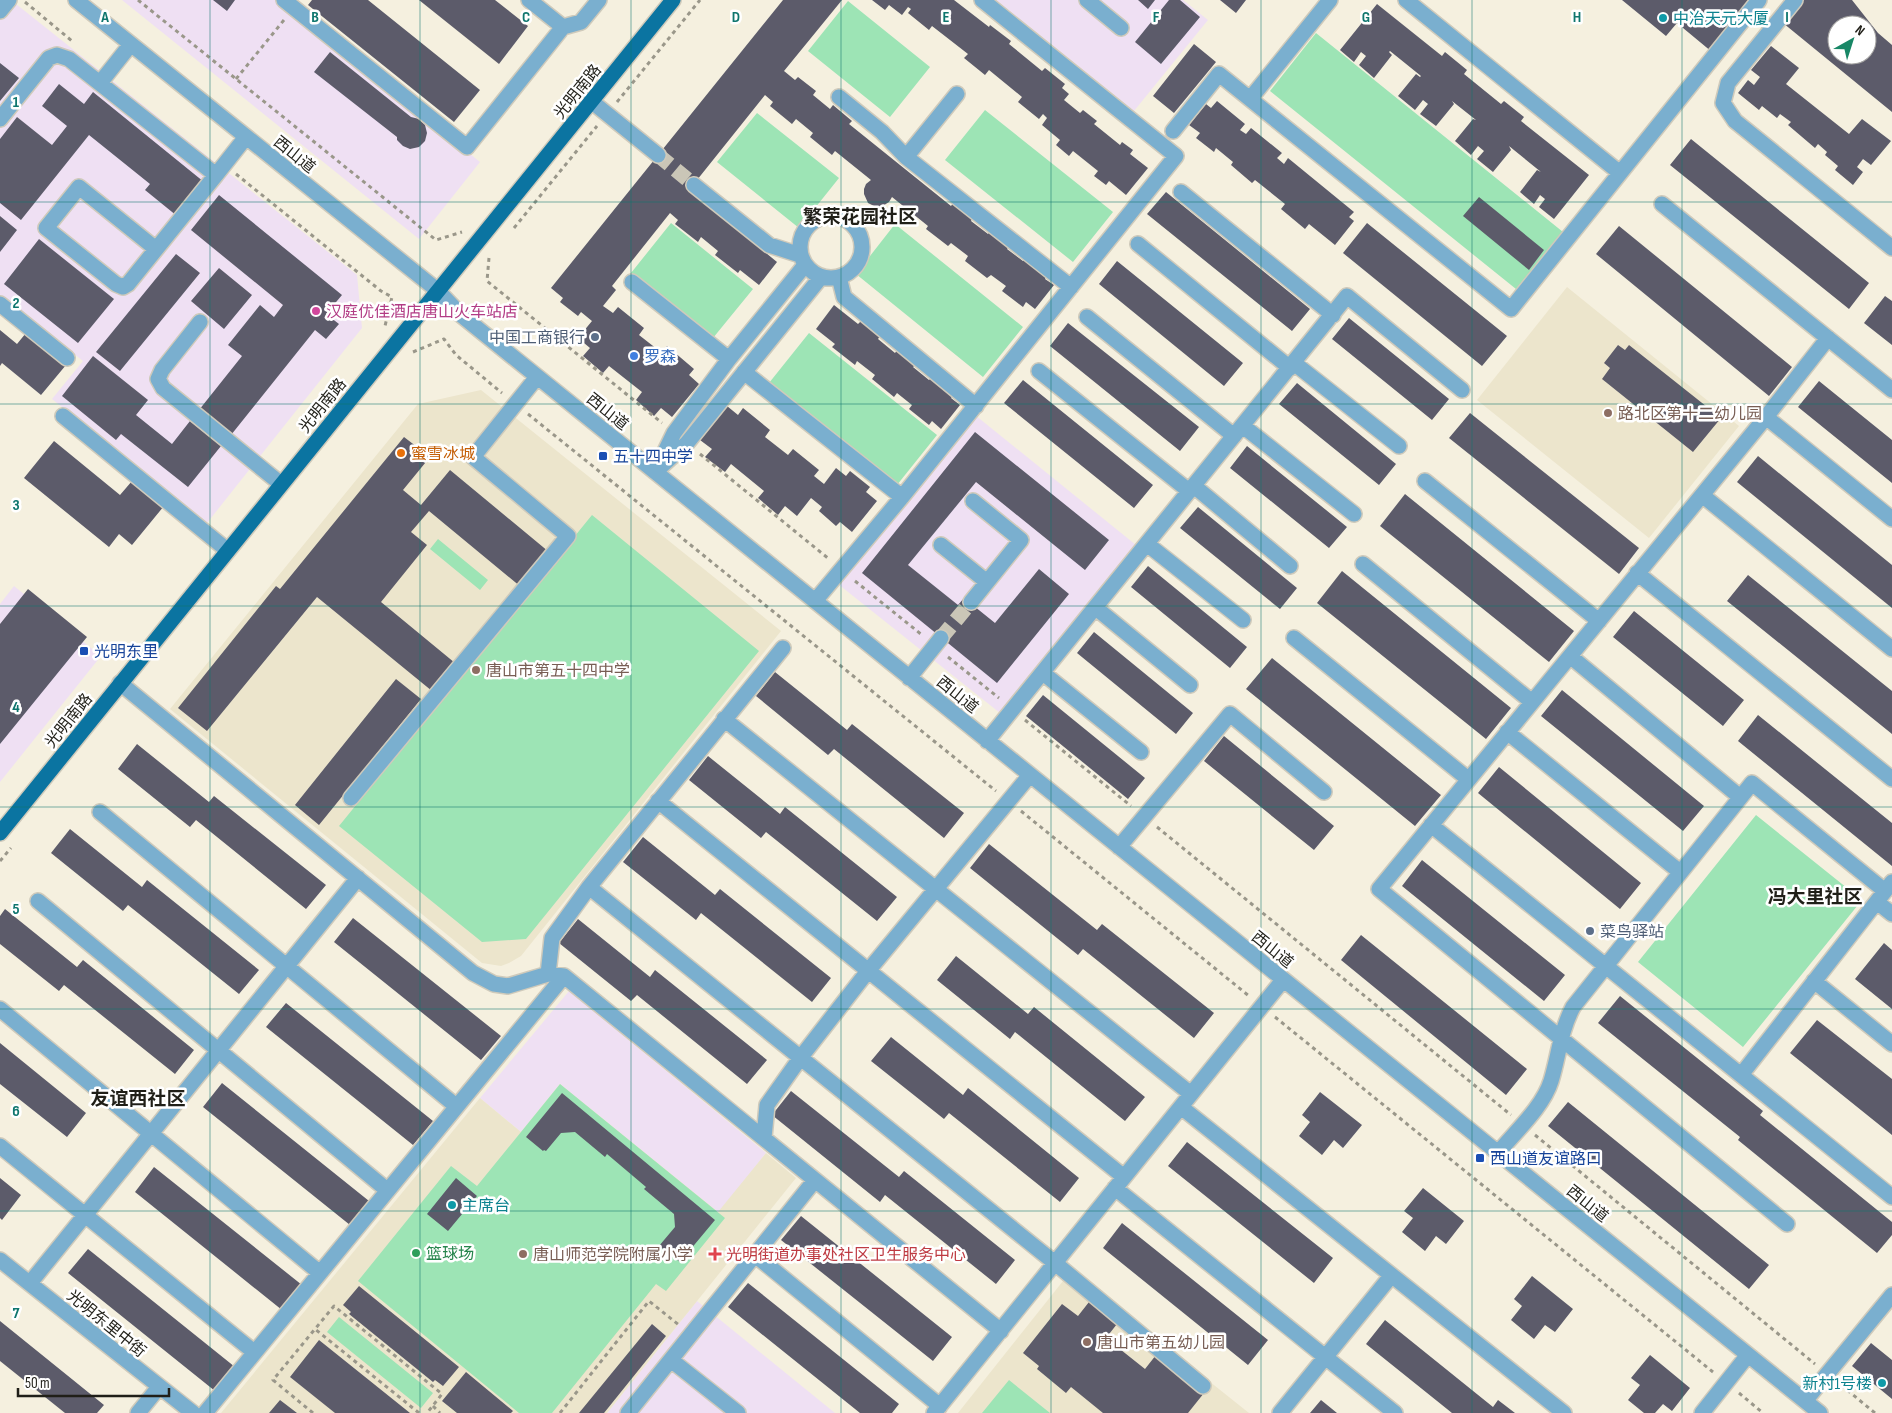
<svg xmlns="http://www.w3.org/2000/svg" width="1892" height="1413" font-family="'Sofia Sans Condensed','Noto Sans SC',sans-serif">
  <rect width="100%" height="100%" fill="#f5f0df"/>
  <!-- commercial -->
  <path fill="#efe0f3" d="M0,0H11L357,275L362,328L207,523L52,399L83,361L0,295Z
    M122,0H278L480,162L419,239Z
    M996,0H1183L1208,20L1134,111Z
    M975,415L1136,545L1000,713L838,584Z
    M14,586L101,656L0,782V604Z
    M569,991L766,1153L719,1213L560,1084L521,1132L480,1098Z
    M697,1301L835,1413H607Z"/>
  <!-- built -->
  <path fill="#ece5cc" d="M1567,287L1739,426L1649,538L1477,400Z
    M481,390L781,631L521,956L509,963L501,966L482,963L170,709L418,404Z
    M560,1084L718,1212L766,1153L796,1178L607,1413H221L480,1098L521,1132Z
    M1071,1271L1249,1413H958Z"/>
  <!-- green -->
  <path fill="#9de4b5" d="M848,1L930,67L890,117L808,51Z
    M1316,33L1563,232L1516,289L1270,91Z
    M985,110L1113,212L1073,262L945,160Z
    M757,113L839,178L799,228L717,162Z
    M671,223L753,289L713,338L631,273Z
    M895,224L1023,327L983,377L856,274Z
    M809,333L937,435L897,485L769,383Z
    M592,515L759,651L526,939L482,942L339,826Z
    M438,539L488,580L480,590L430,549Z
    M1756,815L1862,900L1743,1047L1638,962Z
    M560,1084L725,1218L666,1291L656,1284L552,1413H519L358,1281L451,1166L477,1186Z
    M339,1317L433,1393L421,1408L327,1332Z
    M1009,1380L1050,1413H982Z"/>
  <!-- building -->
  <path fill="#5c5b6a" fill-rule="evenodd" d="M213,0H235L227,11Z
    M312,0H368L480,90L454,122L308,5Z
    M419,0H495L528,26L499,64Z
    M783,0H842L784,71L795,80L798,77L816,91L813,95L830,109L833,105L852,121L849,124L951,206L954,202L973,217L971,221L988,234L991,230L1010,245L1007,249L1023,261L1026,258L1047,275L1045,279L1054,285L1035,309L1026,302L1023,307L1002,291L1006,286L991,275L987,278L965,261L968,256L951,243L948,246L926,229L928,226L892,197L889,202L881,207H876L868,203L864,194V189L866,184L871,180L835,151L832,155L810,137L813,133L796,119L792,124L770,106L773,102L765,95L689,190L777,262L759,285L740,270L738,273L715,255L718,251L701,237L698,242L675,224L678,220L670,213L612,286L616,290L603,306L613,313L618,307L644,328L639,335L662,353L667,346L694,369L689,375L699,384L672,417L661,408L654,416L636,400L642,392L609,366L603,373L583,356L590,348L578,338L592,321L581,312L578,316L560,302L563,298L551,288Z
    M872,0H954L989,27L990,25L1011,41L1009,44L1042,71L1045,68L1065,84L1062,88L1069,94L1064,100L1080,113L1083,110L1097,121L1094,124L1120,145L1122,142L1133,150L1130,154L1148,168L1126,195L1109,181L1106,185L1094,176L1098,171L1073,151L1069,156L1056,145L1060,140L1042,125L1047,118L1043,114L1039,119L1018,102L1022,97L989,70L985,75L964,58L968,54L932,26L929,30L908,13L911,9L908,7L902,15L889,5L885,10Z
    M1138,0H1155L1148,9Z
    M1169,0H1180L1200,17L1161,64L1135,42Z
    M1220,0H1246L1236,13Z
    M1622,0H1754L1712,52L1677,23L1666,36Z
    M1802,0H1852L1878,33L1892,45V112L1783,23ZM1837,25H1867V55H1837Z
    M1377,4L1442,56L1445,52L1467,70L1464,74L1501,104L1504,101L1524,117L1521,121L1589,175L1554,219L1539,207L1545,199L1540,195L1534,204L1520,192L1537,170L1541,172L1509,146L1511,150L1493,172L1477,159L1484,151L1478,146L1471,155L1455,141L1473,119L1476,120L1452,101L1454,104L1436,126L1420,114L1428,104L1423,100L1415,110L1398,96L1416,74L1420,77L1421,76L1390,51L1389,52L1392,55L1374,78L1359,65L1366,56L1361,52L1354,62L1340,50Z
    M1194,44L1216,62L1174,113L1153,96Z
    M1771,46L1799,68L1786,84L1849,134L1862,119L1891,141L1871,165L1863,159L1857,167L1863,172L1853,185L1835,170L1838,166L1825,155L1827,152L1818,144L1815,148L1788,125L1791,122L1780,114L1777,118L1762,106L1759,110L1738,93L1748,80L1754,85L1760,77L1751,70Z
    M330,52L411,117L419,119L425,125L427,133L425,141L419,147L410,149L403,146L397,140V137L314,72Z
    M0,63L19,78L0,101Z
    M59,84L84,104L93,92L204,182L177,216L145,190L150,184L89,135L21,220L0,203V139L17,117L52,145L67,126L42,106Z
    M1217,101L1245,124L1240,130L1246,134L1251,128L1282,153L1277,158L1284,164L1288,158L1354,212L1349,217L1354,221L1335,245L1309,224L1305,229L1281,209L1285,204L1255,180L1252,183L1231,165L1233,162L1216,148L1214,152L1196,138L1200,133L1189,125L1206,104L1211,108Z
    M1691,139L1869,283L1849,309L1670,165Z
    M1166,192L1310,309L1292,331L1147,214Z
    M219,195L342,295L326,314L339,324L326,339L315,330L231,435L199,410L242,356L228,345L260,305L274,317L283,305L191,230Z
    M1479,197L1544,250L1529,270L1463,216Z
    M0,216L17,230L0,252Z
    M1367,223L1507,336L1482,366L1343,253Z
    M1619,226L1792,367L1769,396L1596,254Z
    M39,239L114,299L78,343L4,284Z
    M176,254L200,273L120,371L96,352Z
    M1117,261L1243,363L1224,386L1099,284Z
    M219,268L252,295L224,329L191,301Z
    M1885,296L1892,301V345L1864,323Z
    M834,305L858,324L861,321L880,336L878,339L895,353L898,349L916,364L913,367L929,380L932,377L954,394L951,398L960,405L941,429L932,421L929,425L909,409L912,405L897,393L894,397L872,379L875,375L857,361L855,365L832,347L835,344L816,329Z
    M1349,318L1449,399L1432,420L1332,339Z
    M1068,323L1199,427L1180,451L1050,346Z
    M0,330L17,344L26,333L66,365L41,395L2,363L0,366Z
    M1618,345L1625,350L1629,345L1721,418L1693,452L1602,379L1610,368L1604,363Z
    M93,356L148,400L136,415L172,444L190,421L221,446L188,487L121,434L116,440L62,396Z
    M1023,380L1153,485L1134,508L1004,403Z
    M1819,381L1892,440V483L1798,407Z
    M1297,383L1396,464L1379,485L1279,404Z
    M727,406L738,415L743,408L770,430L765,437L788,455L793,449L819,470L814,476L824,484L836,468L846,476L850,471L870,487L866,492L877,501L852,532L840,522L836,526L819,511L822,507L811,498L797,516L785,506L778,515L758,498L764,491L731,464L725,472L705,457L712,449L700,440Z
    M1470,413L1639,548L1619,574L1449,438Z
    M975,432L1109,540L1085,570L976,482L908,565L958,605L964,598L995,623L1039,569L1069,594L997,683L862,573Z
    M404,437L430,457L403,490L421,505L450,470L549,552L521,587L429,511L411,532L427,545L381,602L455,663L432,691L317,597L207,731L178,708L276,586L280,589Z
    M54,441L120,495L132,481L164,506L132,545L119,534L109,547L24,478Z
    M1247,446L1347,527L1329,548L1230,468Z
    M1758,456L1892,565V608L1737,482Z
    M1405,494L1574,631L1549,662L1380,526Z
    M1198,507L1297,588L1280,609L1180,528Z
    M1148,566L1247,647L1230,668L1131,587Z
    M1342,571L1511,708L1486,739L1317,603Z
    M1748,575L1892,691V734L1727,601Z
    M28,589L87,637L0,744V624Z
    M1634,611L1744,700L1723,726L1613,637Z
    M1094,632L1193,713L1176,734L1077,653Z
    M1272,658L1441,795L1415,826L1246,689Z
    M775,672L847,730L852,724L964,813L944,838L834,749L828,755L756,696Z
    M396,679L421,699L319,825L295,805Z
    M1562,690L1704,806L1683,831L1541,716Z
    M1043,695L1145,778L1128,799L1026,716Z
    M1758,715L1892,823V866L1738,741Z
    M1224,736L1334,826L1314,850L1204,761Z
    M137,744L209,802L214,796L326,885L306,909L196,820L190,827L118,769Z
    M708,756L780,814L785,807L897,897L877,921L766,832L761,838L689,780Z
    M1499,767L1641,883L1620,909L1478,793Z
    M70,829L142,887L147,880L259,970L239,994L128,905L123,911L51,853Z
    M643,837L715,895L720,889L831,978L812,1002L701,913L696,920L623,862Z
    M989,844L1097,930L1102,924L1214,1013L1194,1038L1083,949L1078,955L970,868Z
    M1422,860L1565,975L1544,1001L1402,886Z
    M5,909L77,967L83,960L194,1050L175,1074L64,985L59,991L0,944V916Z
    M353,918L501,1036L481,1060L334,942Z
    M578,919L650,977L655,970L767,1060L747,1084L637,995L631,1001L559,943Z
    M1361,935L1527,1069L1506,1095L1341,960Z
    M1884,943L1892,950V1009L1855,979Z
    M956,956L1028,1014L1034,1007L1145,1097L1125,1121L1015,1032L1010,1039L937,980Z
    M1620,996L1763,1111L1760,1115L1892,1222V1235L1877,1253L1738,1140L1740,1137L1598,1023Z
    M286,1003L433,1121L413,1145L266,1027Z
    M1817,1020L1892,1079V1135L1790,1053Z
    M891,1037L963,1095L968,1088L1079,1178L1060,1202L949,1113L944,1119L871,1061Z
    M0,1043L86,1113L67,1137L0,1084Z
    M222,1083L369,1201L350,1225L203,1107Z
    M791,1091L899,1177L904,1171L1015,1260L996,1284L885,1195L880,1202L772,1115Z
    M1320,1092L1362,1125L1343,1148L1334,1140L1322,1155L1299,1136L1310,1122L1302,1115Z
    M562,1093L715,1220L680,1262L659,1246L675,1227L674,1214L644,1189L646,1187L607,1154L605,1157L575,1132L561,1133L546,1151L544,1150L543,1151L526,1137Z
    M1568,1102L1769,1265L1749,1289L1548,1126Z
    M1187,1142L1333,1258L1314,1283L1168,1166Z
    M154,1167L302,1285L282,1310L135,1192Z
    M0,1178L21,1195L2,1220L0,1218Z
    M456,1178L477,1196L448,1231L427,1214Z
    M1423,1188L1464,1221L1446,1244L1436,1236L1425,1251L1402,1232L1413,1218L1404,1211Z
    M801,1216L952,1337L933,1361L781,1240Z
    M1122,1223L1268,1340L1248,1365L1103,1248Z
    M88,1249L235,1367L215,1391L68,1273Z
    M1532,1276L1573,1309L1555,1332L1545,1325L1534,1339L1511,1320L1522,1306L1514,1299Z
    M748,1283L899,1404L892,1413H860L728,1307Z
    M359,1286L459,1367L443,1386L435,1380L433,1382L349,1314L351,1312L343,1305Z
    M1089,1302L1117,1324L1106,1338L1145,1369L1156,1355L1204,1393L1188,1413H1103L1071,1387L1066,1393L1037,1369L1039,1366L1023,1353L1062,1304L1078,1316Z
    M1385,1320L1493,1407L1498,1400L1515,1413H1452L1366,1344Z
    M0,1321L104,1405L97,1413H65L0,1361Z
    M652,1324L666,1336L604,1413H579Z
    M319,1340L410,1413H335L290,1377Z
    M1871,1343L1892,1360V1399L1852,1366Z
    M1650,1355L1690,1388L1672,1411L1663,1404L1655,1413H1644L1628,1400L1640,1385L1631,1378Z
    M466,1372L513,1411L511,1413H457L442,1401Z
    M280,1400L297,1413H269Z
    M1321,1400L1337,1413H1310Z"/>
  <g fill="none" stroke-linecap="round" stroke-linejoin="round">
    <!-- minor-tunnel -->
    <path stroke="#cac6b7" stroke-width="15" stroke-dasharray="15 8" stroke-linecap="butt" d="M658,155L694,185
      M941,638L971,602"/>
    <defs>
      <path id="minor" d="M76,0L437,290L461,315L1820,1413
        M284,0L467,147L563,27L581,22L599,0
        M529,0L563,27
        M1087,0L1121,28
        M1330,0L1250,99L1511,309L1759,0
        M1406,0L1620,173
        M1795,0L1728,83L1723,103L1735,121L1892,248
        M0,11L9,0
        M100,83L131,44
        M839,97L882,132L906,157L1071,287
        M591,101L658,155
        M0,119L49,58L57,55L69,59L216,175L246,137
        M1173,131L1219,74L1250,99
        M906,157L957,94
        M694,185L769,245L800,255
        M1181,192L1333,315
        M1662,204L1892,390
        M800 247a31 31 0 1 1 62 0a31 31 0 1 1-62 0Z
        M1138,244L1290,368
        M156,249L79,187L46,228L116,284L123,287L128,284L216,175
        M839,277L844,297L976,406
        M632,282L729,359
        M0,304L67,358
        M1087,317L1234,436
        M200,322L162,370L158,379L163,388L281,484
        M1294,363L1399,446
        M1039,371L1189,491
        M744,372L902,497
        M63,416L227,550
        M1766,417L1892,519
        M1243,426L1354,514
        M659,464L674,433L729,359L805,265
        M655,472L687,443L821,277
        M1425,481L1599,621
        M1194,486L1290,566
        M1702,495L1892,649
        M1147,544L1243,620
        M941,545L987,582
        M1363,564L1532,702
        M1637,573L1892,779
        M815,601L902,497L1176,156L982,0
        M971,602L1021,540L973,501
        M1096,608L1190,685
        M1294,638L1468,779
        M1570,656L1740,797
        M1043,673L1141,752
        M909,678L941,638
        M120,683L473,973L494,984L508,986L548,974L564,976L1001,1331
        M724,719L1191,1094
        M1507,732L1680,872
        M987,741L1347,296L1462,390
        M351,798L568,536L473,457L537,377
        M658,801L1124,1177
        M100,812L456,1106
        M1431,825L1892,1197
        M1119,847L1230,714L1324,792
        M589,887L1055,1263L1203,1386
        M38,901L387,1190
        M1877,902L1892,914
        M548,974L552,938L589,887L783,648
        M1814,981L1892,1044
        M0,1009L320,1273
        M1741,1075L1892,882
        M1181,1107L1564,1413
        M764,1138L767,1105L801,1057L868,971L1030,775
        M0,1146L254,1352
        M1498,1153C1515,1132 1543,1107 1551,1081C1559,1055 1560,1032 1573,1007L1752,783L1885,891
        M1115,1188L1395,1413
        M1787,1224L1379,889L1766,417L1828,338
        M755,1255L940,1406
        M0,1260L193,1413
        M30,1283L358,878
        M671,1360L738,1413
        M1805,1401L1892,1295
        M138,1413L159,1387
        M205,1413L564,976
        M628,1413L815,1180
        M934,1413L1283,980
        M1280,1413L1391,1276
        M1702,1413L1748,1355"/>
      <path id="major" d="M0,833L673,0"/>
    </defs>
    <!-- minor casing -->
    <use href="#minor" stroke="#cfcabb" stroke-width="18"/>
    <!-- major casing -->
    <use href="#major" stroke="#cfcabb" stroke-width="18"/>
    <!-- path -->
    <path stroke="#9a978a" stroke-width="3" stroke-dasharray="4 4" stroke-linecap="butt" d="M138,0L436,240L462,232
      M25,2L72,41
      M236,79L284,20
      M617,102L700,0
      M236,174L381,291L392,297L385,326
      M514,228L597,126
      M489,258L487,281L662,423
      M413,352L444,339L456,355L502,393
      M528,414L996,791
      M700,454L829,559
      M855,581L922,635
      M948,657L999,698
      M1025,720L1131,806
      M1021,811L1249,996
      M1157,827L1511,1115
      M0,861L11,848
      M1275,1017L1713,1372
      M1535,1135L1815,1364
      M1841,1385L1875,1413
      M1739,1393L1763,1413
      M433,1406L440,1413
      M313,1413L273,1380L315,1329
      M419,1413L315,1329L334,1306L442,1394L427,1413
      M560,1413L649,1301L679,1325"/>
    <!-- minor -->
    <use href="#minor" stroke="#7aafcf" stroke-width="15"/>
    <!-- major -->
    <use href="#major" stroke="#0b74a1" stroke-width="15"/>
  </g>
  <!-- grid -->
  <path fill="none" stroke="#0f766e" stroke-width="1" stroke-opacity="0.55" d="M210,0V1413M420,0V1413M631,0V1413M841,0V1413M1051,0V1413M1261,0V1413M1472,0V1413M1682,0V1413M0,202H1892M0,404H1892M0,606H1892M0,807H1892M0,1009H1892M0,1211H1892"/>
  <!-- markers -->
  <g fill="#0f9aa8" stroke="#fff" stroke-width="2">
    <circle cx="1663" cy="18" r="5"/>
    <circle cx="452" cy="1205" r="5"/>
    <circle cx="1882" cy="1383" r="5"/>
  </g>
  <circle fill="#d1479c" stroke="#fff" stroke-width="2" cx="316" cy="311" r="5"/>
  <g fill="#5c6f8a" stroke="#fff" stroke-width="2">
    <circle cx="595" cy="337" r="5"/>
    <circle cx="1590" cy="931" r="5"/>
  </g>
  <circle fill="#3f7fe0" stroke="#fff" stroke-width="2" cx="634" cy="356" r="5"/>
  <g fill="#8d6e63" stroke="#fff" stroke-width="2">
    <circle cx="1608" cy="413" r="5"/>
    <circle cx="476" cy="670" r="5"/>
    <circle cx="523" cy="1254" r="5"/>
    <circle cx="1087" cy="1342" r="5"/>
  </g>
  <circle fill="#e8710a" stroke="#fff" stroke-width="2" cx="401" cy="453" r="5"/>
  <g fill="#1a4fb4" stroke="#fff" stroke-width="2">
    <rect x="598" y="451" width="10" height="10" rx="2.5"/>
    <rect x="79" y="646" width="10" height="10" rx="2.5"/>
    <rect x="1475" y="1153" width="10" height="10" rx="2.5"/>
  </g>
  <circle fill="#2e9e5b" stroke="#fff" stroke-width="2" cx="416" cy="1253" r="5"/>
  <path fill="#e0444e" stroke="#fff" stroke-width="2" d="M712.5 1246.5h5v5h5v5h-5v5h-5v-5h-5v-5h5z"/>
  <g text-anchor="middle" stroke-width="5" stroke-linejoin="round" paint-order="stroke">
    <!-- culture labels -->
    <g font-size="16" fill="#0d838f" stroke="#fff" text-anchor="start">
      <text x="1673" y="24">中冶天元大厦</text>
      <text x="462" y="1211">主席台</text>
      <text x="1872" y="1389" text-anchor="end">新村1号楼</text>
    </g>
    <!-- street labels -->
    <g font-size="16" fill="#201f18" stroke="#fff">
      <text transform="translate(577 91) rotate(-51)" y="6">光明南路</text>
      <text transform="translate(295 154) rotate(39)" y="6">西山道</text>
      <text transform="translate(322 405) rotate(-51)" y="6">光明南路</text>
      <text transform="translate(608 411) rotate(39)" y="6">西山道</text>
      <text transform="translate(958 694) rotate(39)" y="6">西山道</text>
      <text transform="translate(68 720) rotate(-51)" y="6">光明南路</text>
      <text transform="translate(1273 949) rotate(39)" y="6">西山道</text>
      <text transform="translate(1588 1203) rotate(39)" y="6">西山道</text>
      <text transform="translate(107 1323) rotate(39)" y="6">光明东里中街</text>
    </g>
    <!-- hotel labels -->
    <g font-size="16" fill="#b23c85" stroke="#fff" text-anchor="start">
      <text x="326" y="317">汉庭优佳酒店唐山火车站店</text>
    </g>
    <!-- service labels -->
    <g font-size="16" fill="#4e5e75" stroke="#fff" text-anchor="end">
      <text x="585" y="343">中国工商银行</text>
      <text x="1600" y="937" text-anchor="start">菜鸟驿站</text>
    </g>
    <!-- shop labels -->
    <g font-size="16" fill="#366cbe" stroke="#fff" text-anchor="start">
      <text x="644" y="362">罗森</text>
    </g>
    <!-- education labels -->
    <g font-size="16" fill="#785e54" stroke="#fff" text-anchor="start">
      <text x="1618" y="419">路北区第十二幼儿园</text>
      <text x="486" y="676">唐山市第五十四中学</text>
      <text x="533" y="1260">唐山师范学院附属小学</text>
      <text x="1097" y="1348">唐山市第五幼儿园</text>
    </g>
    <!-- food labels -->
    <g font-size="16" fill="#c56008" stroke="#fff" text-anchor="start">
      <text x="411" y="459">蜜雪冰城</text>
    </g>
    <!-- transit labels -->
    <g font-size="16" fill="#164399" stroke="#fff" text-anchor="start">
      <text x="613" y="462">五十四中学</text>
      <text x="94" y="657">光明东里</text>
      <text x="1490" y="1164">西山道友谊路口</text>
    </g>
    <!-- leisure labels -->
    <g font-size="16" fill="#27864d" stroke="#fff" text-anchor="start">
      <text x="426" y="1259">篮球场</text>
    </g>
    <!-- health labels -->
    <g font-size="16" fill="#be3a42" stroke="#fff" text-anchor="start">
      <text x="726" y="1260">光明街道办事处社区卫生服务中心</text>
    </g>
    <!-- quarter labels -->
    <g font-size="19" font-weight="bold" fill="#201f18" stroke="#fff">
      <text x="860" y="223">繁荣花园社区</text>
      <text x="1815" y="903">冯大里社区</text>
      <text x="138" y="1105">友谊西社区</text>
    </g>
  </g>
  <g font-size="16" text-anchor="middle" font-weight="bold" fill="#0f766e" stroke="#fff" stroke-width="5" stroke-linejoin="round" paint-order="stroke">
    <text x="105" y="22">A</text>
    <text x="315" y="22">B</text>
    <text x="526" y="22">C</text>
    <text x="736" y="22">D</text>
    <text x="946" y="22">E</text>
    <text x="1156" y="22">F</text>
    <text x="1366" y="22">G</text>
    <text x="1577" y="22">H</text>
    <text x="1787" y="22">I</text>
    <text x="16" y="107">1</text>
    <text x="16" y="308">2</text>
    <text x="16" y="510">3</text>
    <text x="16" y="712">4</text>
    <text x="16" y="914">5</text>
    <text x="16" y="1116">6</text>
    <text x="16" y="1318">7</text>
  </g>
  <!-- north arrow -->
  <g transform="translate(1852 40) rotate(39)"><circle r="24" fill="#ffffff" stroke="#a6a5a3"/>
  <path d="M0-4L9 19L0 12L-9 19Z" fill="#188766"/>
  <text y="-8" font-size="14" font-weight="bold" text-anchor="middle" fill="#201f18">N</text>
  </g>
  <!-- scale -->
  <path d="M18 1388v8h151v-8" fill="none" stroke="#201f18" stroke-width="2.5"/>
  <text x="25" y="1388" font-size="15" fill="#201f18" stroke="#ffffff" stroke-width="4" paint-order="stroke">50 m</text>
</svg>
